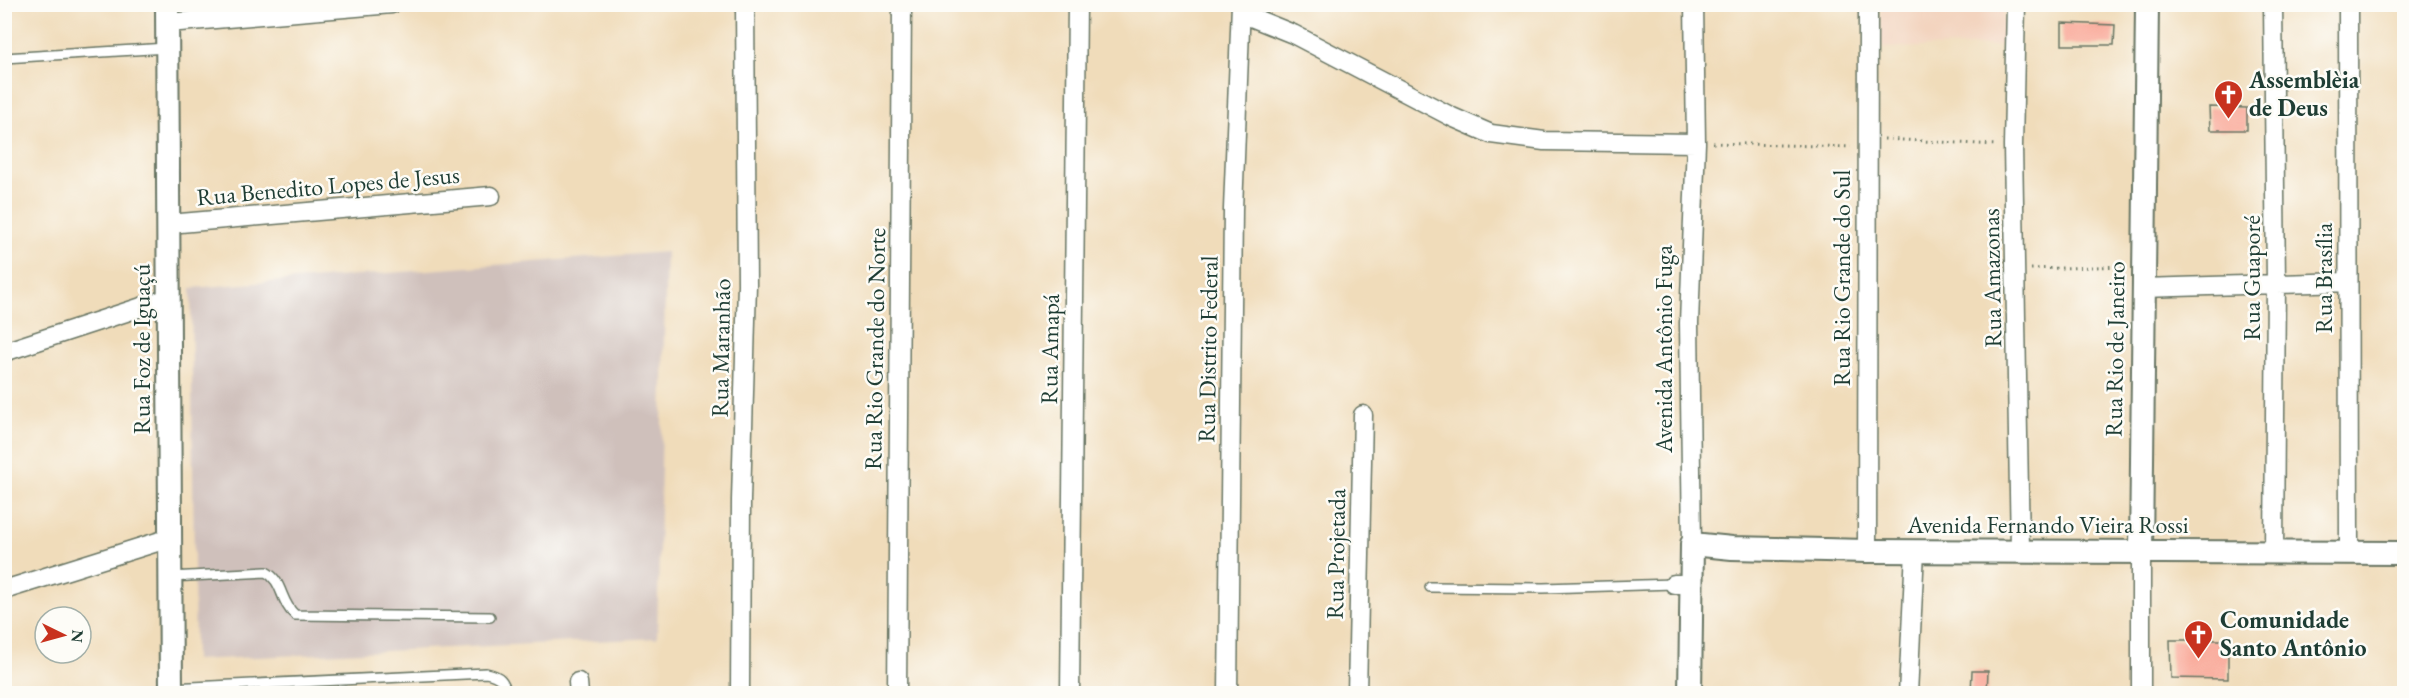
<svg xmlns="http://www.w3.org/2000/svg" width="2409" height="698" font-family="'EB Garamond',serif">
  <rect width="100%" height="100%" fill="#fdfcf7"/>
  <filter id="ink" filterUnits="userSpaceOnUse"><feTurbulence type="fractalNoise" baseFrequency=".0167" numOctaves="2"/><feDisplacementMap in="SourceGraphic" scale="12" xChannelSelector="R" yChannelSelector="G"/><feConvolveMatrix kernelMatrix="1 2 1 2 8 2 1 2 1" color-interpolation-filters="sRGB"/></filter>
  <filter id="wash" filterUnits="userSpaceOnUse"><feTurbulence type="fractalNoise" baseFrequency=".008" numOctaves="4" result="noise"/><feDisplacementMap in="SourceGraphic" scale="24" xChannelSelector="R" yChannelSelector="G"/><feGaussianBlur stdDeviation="1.35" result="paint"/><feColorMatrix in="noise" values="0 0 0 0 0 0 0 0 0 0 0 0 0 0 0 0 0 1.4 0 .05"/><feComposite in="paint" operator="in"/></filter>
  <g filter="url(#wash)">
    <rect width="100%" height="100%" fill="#f0dcba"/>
    <!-- built -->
    <path fill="#f3d4bf" d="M1881,5H2004V45L1881,48Z"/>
    <!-- industrial -->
    <path fill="#cfc0bb" d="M666,252L657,638L195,660L191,288Z"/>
    <g id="blocks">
      <!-- building -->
      <path fill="#f9a999" d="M2062,23L2115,25L2114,45H2062Z
        M2209,107L2247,108V130H2210Z
        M2170,640H2228V679L2171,678Z
        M1972,671H1988L1987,693H1971Z"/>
    </g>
  </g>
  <g filter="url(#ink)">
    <use href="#blocks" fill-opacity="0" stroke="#687563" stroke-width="1.5"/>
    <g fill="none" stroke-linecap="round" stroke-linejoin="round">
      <defs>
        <path id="service" d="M4,58L167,48
          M170,577L266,572C283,581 280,602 295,615L490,617
          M1430,587L1543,588L1674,584
          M171,688L486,673C500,676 504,680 507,694"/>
        <path id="minor" d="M2016,4L2013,146L2020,550
          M2273,4L2276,283L2274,552
          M2348,4L2349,552
          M1241,13L1293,34L1452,117L1491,134L1544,141L1696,143
          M168,23L392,4
          M169,224L491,196
          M2142,288L2348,282
          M4,352L169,298
          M1692,544L1689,323L1696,143L1694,4
          M1867,551L1868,4
          M2141,553V694
          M1674,584H1692
          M4,590L170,538
          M578,682L579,694
          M740,694L741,500L747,284L745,4
          M897,694L902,4
          M1070,694L1077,4
          M1228,694L1233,209L1241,4
          M1357,694L1363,415
          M1908,694L1915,551"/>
        <path id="tertiary" d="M167,4L171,694
          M2141,553L2147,4
          M1690,694L1692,544L1732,548L1867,551L2404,553"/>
      </defs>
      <!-- service casing -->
      <use href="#service" stroke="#687563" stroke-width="12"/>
      <!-- minor casing -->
      <use href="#minor" stroke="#687563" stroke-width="21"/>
      <!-- tertiary casing -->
      <use href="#tertiary" stroke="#687563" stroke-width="26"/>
      <!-- path -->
      <path stroke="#687563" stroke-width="3" stroke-dasharray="1.5 4.5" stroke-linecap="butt" d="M1884,139L1997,145
        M1713,143L1851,147
        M2031,269L2126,266"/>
      <!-- service -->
      <use href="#service" stroke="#fff" stroke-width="9"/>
      <!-- minor -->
      <use href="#minor" stroke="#fff" stroke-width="18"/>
      <!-- tertiary -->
      <use href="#tertiary" stroke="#fff" stroke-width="22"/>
    </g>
  </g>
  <!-- icons -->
  <defs>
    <symbol id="church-pin" viewBox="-11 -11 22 30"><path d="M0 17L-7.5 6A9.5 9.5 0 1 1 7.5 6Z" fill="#c8321e" stroke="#fdfcf7"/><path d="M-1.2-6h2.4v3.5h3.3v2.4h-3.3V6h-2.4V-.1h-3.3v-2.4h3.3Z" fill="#fff"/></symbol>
  </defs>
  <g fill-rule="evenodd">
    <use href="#church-pin" x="2212" y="78" width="33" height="45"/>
    <use href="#church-pin" x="2182" y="618" width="33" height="45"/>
  </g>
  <g text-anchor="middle" stroke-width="5" stroke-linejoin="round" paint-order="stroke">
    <!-- poi labels -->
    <g font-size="24" font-weight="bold" fill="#1f3d34" stroke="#fdfcf7" text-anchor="start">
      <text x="2249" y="88">Assemblèia<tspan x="2249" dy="28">de Deus</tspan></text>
      <text x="2220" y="628">Comunidade<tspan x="2220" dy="28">Santo Antônio</tspan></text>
    </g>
    <!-- street labels -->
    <g font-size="24" fill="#1f3d34" stroke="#fdfcf7">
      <text transform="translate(328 186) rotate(-5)" y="8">Rua Benedito Lopes de Jesus</text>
      <text transform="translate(1842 278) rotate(-90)" y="8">Rua Rio Grande do Sul</text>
      <text transform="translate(1992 278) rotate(-91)" y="8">Rua Amazonas</text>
      <text transform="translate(2252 278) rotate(-90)" y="8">Rua Guaporé</text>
      <text transform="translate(2324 278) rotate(-90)" y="8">Rua Brasília</text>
      <text transform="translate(721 348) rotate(-89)" y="8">Rua Maranhão</text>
      <text transform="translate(142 349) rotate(-90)" y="8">Rua Foz de Iguaçú</text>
      <text transform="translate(875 349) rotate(-89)" y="8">Rua Rio Grande do Norte</text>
      <text transform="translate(1050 349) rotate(-89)" y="8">Rua Amapá</text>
      <text transform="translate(1208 349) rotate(-89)" y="8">Rua Distrito Federal</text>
      <text transform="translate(1664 349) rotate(-90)" y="8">Avenida Antônio Fuga</text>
      <text transform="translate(2115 349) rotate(-89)" y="8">Rua Rio de Janeiro</text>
      <text x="2048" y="533">Avenida Fernando Vieira Rossi</text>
      <text transform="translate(1336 554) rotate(-89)" y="8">Rua Projetada</text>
    </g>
  </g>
  <!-- margin -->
  <rect width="2409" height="698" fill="none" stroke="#fdfcf7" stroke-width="24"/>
  <!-- north arrow -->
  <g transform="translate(63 635) rotate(95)"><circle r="28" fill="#fdfcf7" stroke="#a4b0a9" stroke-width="1.5"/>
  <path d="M0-4.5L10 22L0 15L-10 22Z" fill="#c8321e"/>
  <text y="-9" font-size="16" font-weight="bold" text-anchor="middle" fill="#1f3d34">N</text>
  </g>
</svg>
